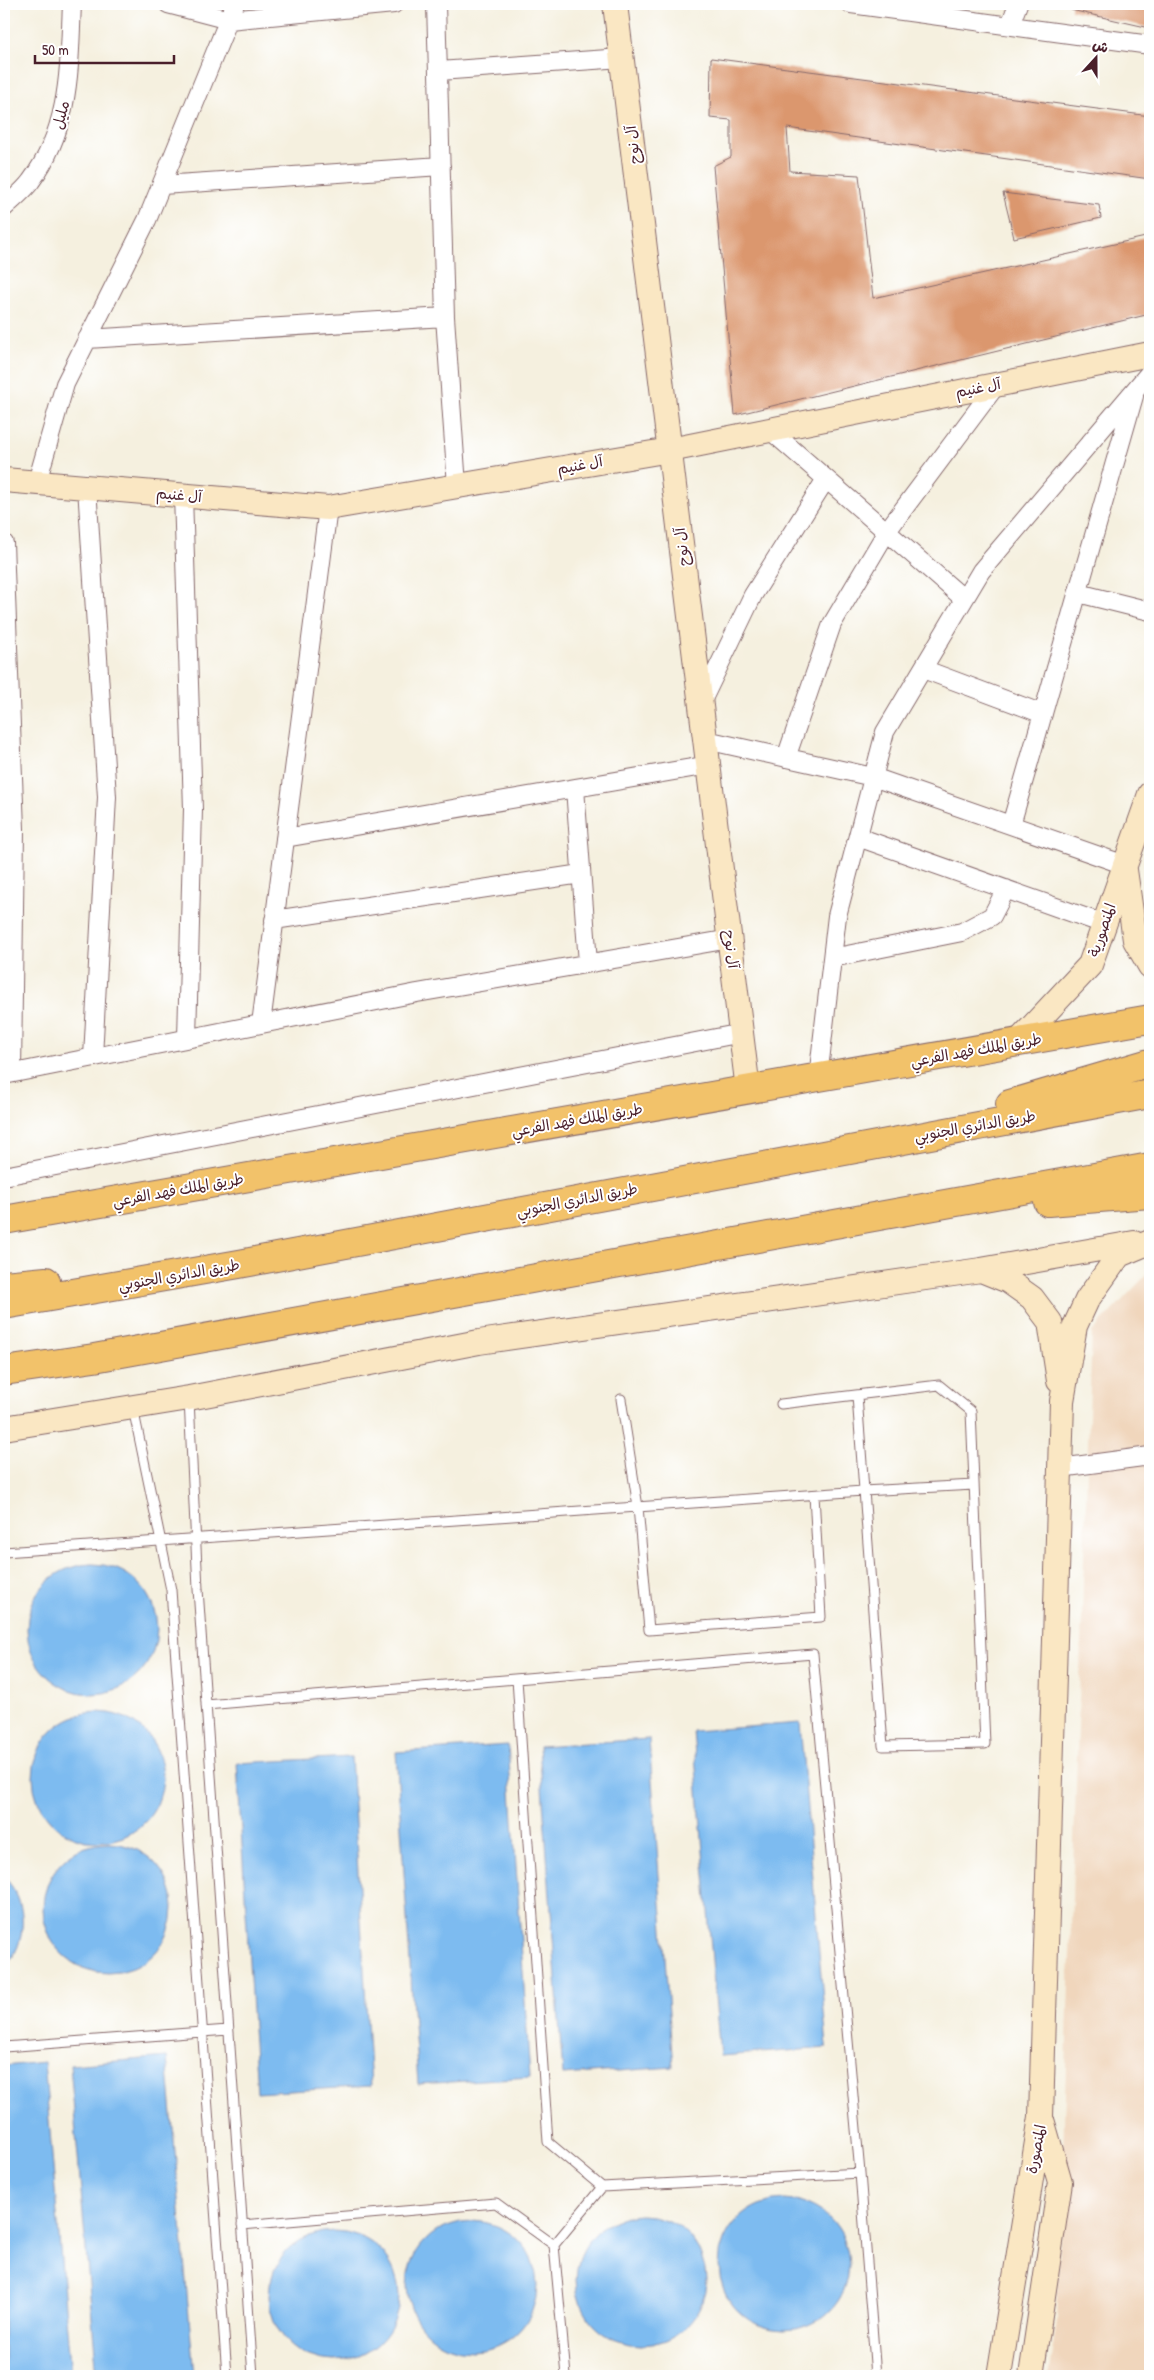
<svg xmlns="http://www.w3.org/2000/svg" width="1154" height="2380" font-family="'Patrick Hand','Playpen Sans Arabic',sans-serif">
  <rect width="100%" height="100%" fill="#fff"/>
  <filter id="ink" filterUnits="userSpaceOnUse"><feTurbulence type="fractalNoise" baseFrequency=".02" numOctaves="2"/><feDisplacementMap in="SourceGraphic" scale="10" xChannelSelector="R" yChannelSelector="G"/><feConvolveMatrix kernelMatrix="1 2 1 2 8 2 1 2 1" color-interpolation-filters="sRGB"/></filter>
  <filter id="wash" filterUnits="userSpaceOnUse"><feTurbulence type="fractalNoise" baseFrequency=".0096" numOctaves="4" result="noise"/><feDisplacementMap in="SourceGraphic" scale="20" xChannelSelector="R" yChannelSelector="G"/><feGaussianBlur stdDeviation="1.12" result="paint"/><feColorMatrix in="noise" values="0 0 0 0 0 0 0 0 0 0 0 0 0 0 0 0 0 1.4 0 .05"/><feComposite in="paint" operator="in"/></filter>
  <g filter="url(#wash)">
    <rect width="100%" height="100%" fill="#f5f0df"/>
    <!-- built -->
    <path fill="#f0d6bc" d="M1150,1271V2376H1048L1057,2322L1092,1332Z"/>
    <!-- water -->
    <path fill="#7dbbf0" stroke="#646d8e" d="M27 1629a65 65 0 1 1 130 0a65 65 0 1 1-130 0Z
      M33 1777a65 65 0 1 1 130 0a65 65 0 1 1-130 0Z
      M800,1723L827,2048L720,2056L693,1731Z
      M649,1739L673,2067L563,2075L539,1746Z
      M508,1745L530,2077L418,2084L396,1752Z
      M351,1757L371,2086L257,2093L237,1763Z
      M43 1908a65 65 0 1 1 130 0a65 65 0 1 1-130 0Z
      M4,1877C29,1901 28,1944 4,1968Z
      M167,2057L194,2376H97L70,2065Z
      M44,2062L71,2376H4V2066Z
      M719 2265a65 65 0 1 1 130 0a65 65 0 1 1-130 0Z
      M576 2280a65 65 0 1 1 130 0a65 65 0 1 1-130 0Z
      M407 2286a65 65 0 1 1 130 0a65 65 0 1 1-130 0Z
      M269 2296a65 65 0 1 1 130 0a65 65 0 1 1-130 0Z
      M794,2367L815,2369L830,2376H764L773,2371Z"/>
    <g id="blocks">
      <!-- building -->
      <path fill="#db976e" d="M1071,4H1150V28L1071,10Z
        M711,58L1150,116V179L787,128L790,171L859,175L873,298L1150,236V314L735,415L713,166L731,157V120L710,118Z
        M1003,193L1099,205L1101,218L1014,238Z"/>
    </g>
  </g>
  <g filter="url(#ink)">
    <use href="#blocks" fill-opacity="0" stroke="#86686a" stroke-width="1"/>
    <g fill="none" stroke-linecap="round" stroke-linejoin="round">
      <defs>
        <path id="lane" d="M189,1399L198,1589L253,2376
          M621,1399L638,1507L649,1630L821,1617L814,1495
          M781,1404L939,1385L971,1411L985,1744L883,1746L857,1396
          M133,1408L171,1590L227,2376
          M4,1552L863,1491L974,1485
          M517,1679L548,2142L602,2187
          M206,1705L813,1654L860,2173L876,2376
          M4,2047L228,2030
          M242,2225L496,2203L554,2245L566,2376
          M554,2245L602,2187L860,2173"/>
        <path id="street" d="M168,4L229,20L394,4
          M436,4L445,317L457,486
          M851,4L1150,45
          M1010,25L1018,4
          M439,71L622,58
          M162,185L441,166
          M4,208C13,199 24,191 31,181C71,127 69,67 72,4
          M87,339L445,317
          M770,430L964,599
          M37,482L65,384L147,220L235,4
          M87,487L107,797L93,1057
          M183,495L193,809L187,1038
          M4,543L15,829L12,1073
          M1078,593L1150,611
          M923,669L1043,714
          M701,703L753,595L826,479
          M706,740L873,777L1125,865
          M786,758L832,624L887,531L997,384
          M575,788L588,963
          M1011,825L1134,396
          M858,837L1104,924
          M285,838L709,765
          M274,920L581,874
          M832,958L962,932L992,916L1006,889
          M261,1024L328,508
          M4,1075L417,993L730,939
          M818,1078L837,916L885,732L981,571L1150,372
          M4,1176L742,1033
          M1060,1468L1150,1456"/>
        <path id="secondary" d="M615,4L748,1090
          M4,480L328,508L670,450L1150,354
          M1125,870L1135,940L1150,966
          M1017,1043L1090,965L1150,794
          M981,1270L1008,1281L1032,1298L1050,1322L1059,1381
          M4,1428L189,1398L479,1342L981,1270L1134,1243
          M999,2376L1041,2117L1062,1401L1075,1326L1087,1300L1119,1255L1150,1242
          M1031,2376L1060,2182L1043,2123"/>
        <path id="primary" d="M4,1220L1150,1019"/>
        <path id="highway" d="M1010,1104L1150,1063
          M1048,1202L1150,1194
          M4,1285L46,1281
          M4,1305L239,1264L1150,1094
          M4,1371L94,1358L1150,1167"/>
      </defs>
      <!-- lane casing -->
      <use href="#lane" stroke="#86686a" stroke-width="11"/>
      <!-- street casing -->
      <use href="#street" stroke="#86686a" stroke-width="20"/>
      <!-- secondary casing -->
      <use href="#secondary" stroke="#86686a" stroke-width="26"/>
      <!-- primary casing -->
      <use href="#primary" stroke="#86686a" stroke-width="30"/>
      <!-- highway casing -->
      <use href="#highway" stroke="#86686a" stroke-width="30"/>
      <!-- lane -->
      <use href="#lane" stroke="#fff" stroke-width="9"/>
      <!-- street -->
      <use href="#street" stroke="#fff" stroke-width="18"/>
      <!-- secondary -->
      <use href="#secondary" stroke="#fae7c3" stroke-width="24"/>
      <!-- primary -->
      <use href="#primary" stroke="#f2c26a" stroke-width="28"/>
      <!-- highway -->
      <use href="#highway" stroke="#f2c26a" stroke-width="28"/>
    </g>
  </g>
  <g text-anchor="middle" stroke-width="4" stroke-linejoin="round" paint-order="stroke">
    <!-- street labels -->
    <g font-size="15" fill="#4a1f2b" stroke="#fff">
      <text transform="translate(61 115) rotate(-75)" y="5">مليل</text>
      <text transform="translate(633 145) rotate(-97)" y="5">آل نوح</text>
      <text transform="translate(978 388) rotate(-11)" y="5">آل غنيم</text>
      <text transform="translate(580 465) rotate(-10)" y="5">آل غنيم</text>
      <text transform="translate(179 495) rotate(5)" y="5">آل غنيم</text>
      <text transform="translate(682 547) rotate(-97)" y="5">آل نوح</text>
      <text transform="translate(1102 930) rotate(-71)" y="5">المنصورية</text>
      <text transform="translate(731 949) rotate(83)" y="5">آل نوح</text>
      <text transform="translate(976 1050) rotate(-10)" y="5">طريق الملك فهد الفرعي</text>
      <text transform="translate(577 1120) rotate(-10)" y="5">طريق الملك فهد الفرعي</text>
      <text transform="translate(975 1126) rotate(-10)" y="5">طريق الدائري الجنوبي</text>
      <text transform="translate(178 1190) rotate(-10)" y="5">طريق الملك فهد الفرعي</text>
      <text transform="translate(577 1200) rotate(-11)" y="5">طريق الدائري الجنوبي</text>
      <text transform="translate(179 1275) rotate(-10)" y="5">طريق الدائري الجنوبي</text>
      <text transform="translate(1036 2149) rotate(-79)" y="5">المنصورة</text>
    </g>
  </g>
  <!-- margin -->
  <rect width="1154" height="2380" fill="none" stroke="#fff" stroke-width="20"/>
  <!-- north arrow -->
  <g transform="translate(1096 58) rotate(21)" stroke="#ffffff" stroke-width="4" paint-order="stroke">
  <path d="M0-4L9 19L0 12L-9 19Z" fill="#4a1f2b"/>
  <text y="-8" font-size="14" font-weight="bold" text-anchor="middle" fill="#4a1f2b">ش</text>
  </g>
  <!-- scale -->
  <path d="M35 55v8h139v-8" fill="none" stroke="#4a1f2b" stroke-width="2.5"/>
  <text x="42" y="55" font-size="15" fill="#4a1f2b" stroke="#ffffff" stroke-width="4" paint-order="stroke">50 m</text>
</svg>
